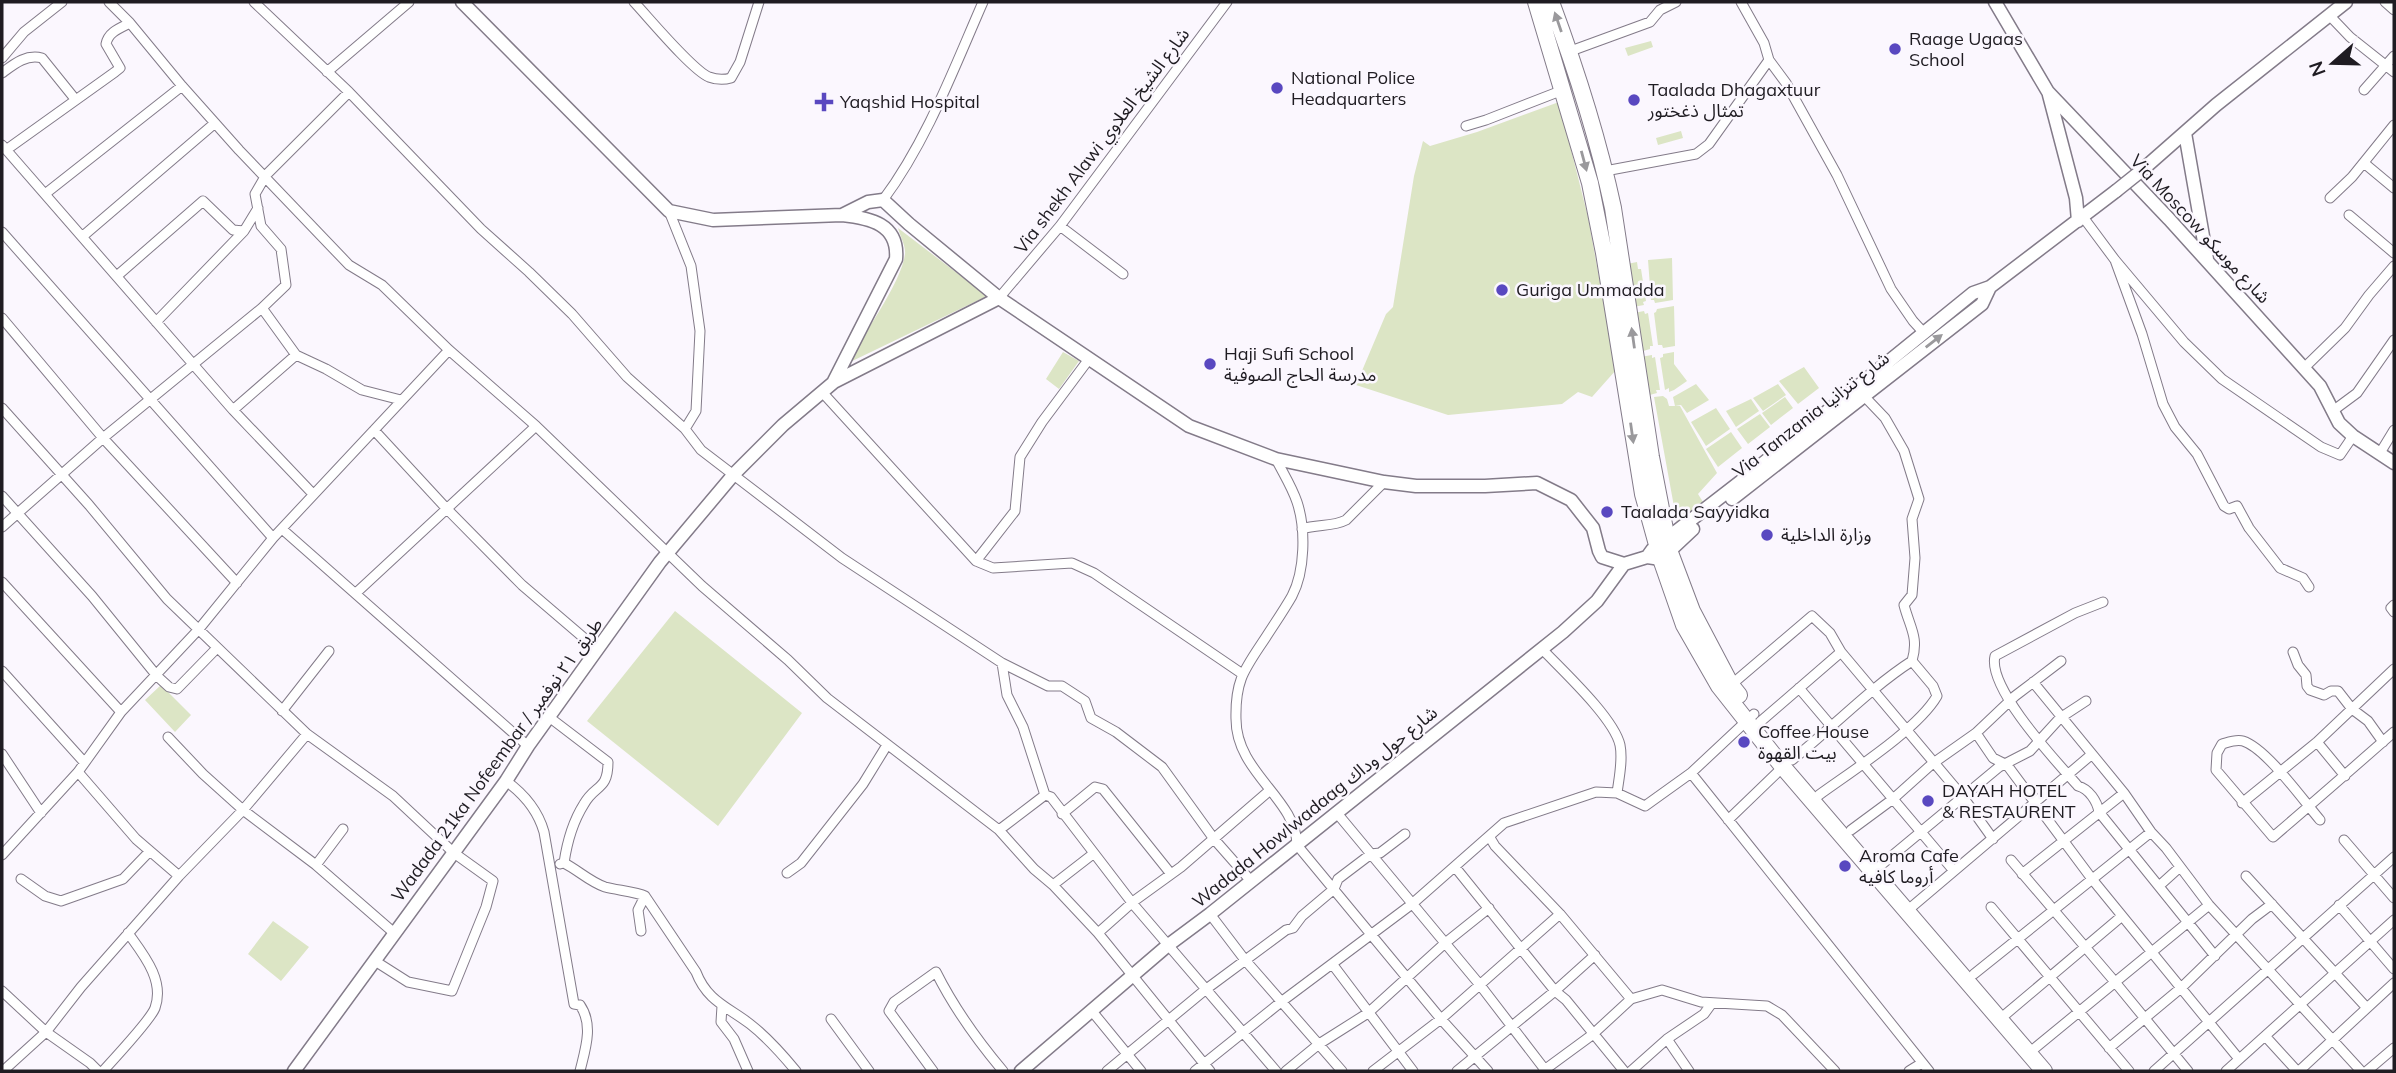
<svg xmlns="http://www.w3.org/2000/svg" width="2396" height="1073" font-family="Mulish,'Noto Sans Arabic',sans-serif">
  <rect width="100%" height="100%" fill="#fbf7fe"/>
  <!-- green -->
  <path fill="#dce5c5" d="M1651,41L1653,47L1628,56L1625,48Z
    M1559,102L1588,217L1616,370L1592,397L1578,392L1562,404L1448,415L1356,385L1386,314L1393,307L1414,176L1423,141L1430,146L1477,132Z
    M1681,131L1683,138L1658,145L1656,138Z
    M898,228L987,296L844,365C860,341 902,282 905,254C906,246 900,236 898,228Z
    M1672,258L1673,300L1655,303L1654,300H1651L1648,260Z
    M1637,262L1638,269H1641L1646,301L1643,302L1644,305L1633,307L1627,264Z
    M1674,306L1675,346L1663,348L1662,345H1658L1654,313L1656,312L1657,309Z
    M1644,311L1645,314L1648,313L1653,346H1650V349L1640,352L1634,313Z
    M1063,352L1079,361L1059,389L1046,379Z
    M1674,352V364L1687,381L1674,390L1669,392V388L1665,390L1660,358L1663,357V354Z
    M1652,355V358L1655,357L1660,390H1656L1657,393L1646,396L1640,357Z
    M1804,367L1819,388L1798,404L1779,381Z
    M1696,384L1709,400L1687,413L1681,405L1675,406L1673,397Z
    M1778,384L1786,395L1763,411L1753,398Z
    M1663,396L1667,399L1669,406H1680L1717,473L1698,494L1703,502L1677,523L1654,397Z
    M1785,397L1793,408L1771,425L1762,413Z
    M1751,399L1759,411L1736,427L1726,411Z
    M1716,408L1730,429L1706,446L1691,422Z
    M1760,414L1770,427L1748,444L1737,429Z
    M1731,432L1742,448L1718,467L1706,449Z
    M675,611L802,713L718,826L587,721Z
    M161,685L191,715L175,732L145,700Z
    M273,921L309,947L281,981L248,954Z"/>
  <g fill="none" stroke-linecap="round" stroke-linejoin="round">
    <defs>
      <path id="street" d="M109,2L130,23L182,86L239,150L349,265L382,285L449,350L536,426L702,586L788,660L827,698L999,830L1034,869L1053,885L1098,933L1210,1071
        M254,2L349,92L481,229L529,272L572,314L627,377L685,429L701,450L842,558L1002,663L1048,686H1062L1085,701L1091,718L1116,732L1162,767L1214,839L1251,881
        M634,2C649,18 692,70 709,77C717,80 724,80 731,78L740,62L759,2
        M2385,2L2394,10
        M2329,15L2350,37L2394,72
        M1568,52L1650,22L1660,10L1676,2
        M2,58L24,32L62,2
        M1769,60L1786,83L1837,175L1891,289L1913,321L1924,333
        M327,72L409,2
        M2,73C14,64 26,54 42,58L75,99
        M2364,90L2394,56
        M349,92L266,175L255,194L261,226L281,249L286,285L262,308L296,355L326,369L362,390L401,400
        M1466,126L1486,120L1563,90
        M2,145L233,410L313,494
        M6,150L115,72L120,68L106,44C108,32 120,28 130,23
        M2364,163L2394,188
        M1605,171L1696,154L1709,144L1769,60L1764,43L1741,2
        M45,194L182,86
        M2330,198L2352,177L2394,125
        M883,200C927,141 954,68 983,2
        M669,211L691,266L700,331L696,411L685,429
        M2349,215L2394,253
        M2083,217L2115,260L2184,342L2222,379L2321,447L2340,455L2353,436
        M1060,226L1123,274
        M2,232L273,538
        M83,236L215,123
        M2115,260L2142,334L2163,404L2175,427L2197,454L2224,506L2229,509L2237,506L2249,528L2280,568L2303,578L2309,587
        M118,275L203,201L233,230L244,231L258,208
        M999,298L1060,226L1227,2
        M2,318L103,438L237,583
        M156,322L244,231
        M2304,368L2345,328L2369,295L2394,266
        M822,392L976,561L993,568L1072,563L1094,573L1241,673
        M2,408L89,505L167,599L307,734L393,796L454,853L493,881L486,907L452,991L408,982L375,961
        M233,410L296,355
        M2334,410L2357,393L2394,340
        M374,430L446,508L522,585L598,650
        M2380,453L2394,430
        M1276,459C1283,473 1292,487 1297,502C1306,529 1305,571 1292,596C1284,610 1275,623 1266,637C1245,669 1235,679 1236,719C1236,773 1296,798 1297,845L1441,1019L1488,1071
        M2,496L92,596L157,676L169,687L177,689L217,648
        M2,527L103,438L262,308
        M282,529L528,746
        M1302,529C1317,524 1333,527 1346,520L1384,482
        M976,561L1015,511L1020,457L1042,422L1089,359
        M2,582L121,712
        M356,593L536,426
        M2103,602L2075,613L1995,656C1987,688 2056,761 2078,786C2089,789 2097,801 2099,812L2215,956
        M2394,605L2391,608L2394,612
        M1542,649C1562,670 1614,718 1620,745C1623,760 1619,778 1617,793
        M2293,652L2298,665L2306,675L2307,686L2310,690L2324,695L2331,691H2338L2352,709L2368,721L2383,742
        M1002,663L1007,695L1023,727L1045,795L1051,797L1133,904L1276,1071
        M2,671L84,762
        M2033,682L2124,793L2151,832L2166,848L2209,905L2361,1071
        M1731,685L1812,616L1830,633L1841,652L1963,797L1993,839
        M1799,688L1954,871
        M282,711L329,651
        M549,717L608,762C608,791 595,784 584,804C572,823 567,842 564,863L560,864
        M1760,722L1841,652
        M1976,733L1993,758L2007,765L2092,879L2239,1059
        M168,737L203,774L243,810L316,865L393,932
        M2317,742L2345,776
        M2,754L41,813
        M1792,760C1831,729 1870,688 1912,661C1919,637 1910,628 1904,605L1912,595L1915,558L1912,519L1919,499L1904,451L1885,418L1864,396
        M78,772L136,839L179,876
        M1691,773L1929,1071
        M506,781C524,794 538,811 544,832L574,1004L580,1005C594,1025 585,1050 580,1071
        M1819,795C1852,771 1918,729 1937,696L1933,686L1912,661
        M2242,803L2317,742L2394,669
        M1336,812L1480,985L1546,1071
        M1062,814L1095,787L1103,789L1171,874
        M1728,820L1783,767
        M2320,820C2303,800 2266,748 2243,741C2236,739 2229,742 2222,744L2217,753L2216,770L2273,837C2314,802 2354,767 2394,732
        M999,830L1045,795
        M1851,830L1893,799L1932,764L1976,733L2015,696L2061,661
        M1489,836L1495,846L1560,914L1631,999
        M2344,840L2394,898
        M2,855L78,772L121,712L199,629L273,538L449,350
        M2011,860L2115,982L2188,1071
        M564,863C578,870 590,882 605,887C616,890 637,892 645,896L696,972C707,1001 728,1007 750,1024C768,1038 782,1054 796,1071
        M316,865L343,829
        M1881,865L1999,767L2030,751L2060,718L2086,701
        M1455,867L1555,991L1566,1000L1624,1071
        M787,873L801,863L863,784L887,745
        M2022,874L2124,793
        M2246,876L2367,1008
        M21,879L45,896L61,901L123,879L149,852
        M1053,885L1093,854
        M2159,886L2180,867
        M2339,905L2394,969
        M1991,907L2129,1071
        M1908,910L2091,755
        M1210,914L1245,960L1342,1071
        M641,931L638,910L645,896
        M1098,933L1134,901L1181,867L1269,791
        M1333,965L1413,1071
        M1974,974L2151,832
        M2,991L46,1032L90,1063L98,1071
        M722,1006L721,1022L734,1039L748,1071
        M1091,1010L1141,1071
        M2006,1014L2122,916
        M831,1019L869,1071
        M2266,1037L2297,1071
        M1667,1039L1689,1071
        M2035,1048L2209,905
        M2109,1048L2181,988L2252,919L2272,904
        M3,1071L46,1032L81,987L179,876L243,810L307,734
        M103,1071C114,1059 151,1019 155,1008C165,980 143,954 128,933
        M933,1071L889,1011L894,1002L936,972C954,1008 977,1040 1003,1071
        M1107,1071L1205,990L1286,930L1293,928L1302,916L1334,889L1338,879L1371,854L1380,853L1405,834
        M1195,1071L1281,1002L1412,904L1504,823L1596,792L1617,793L1645,806L1691,773L1754,714
        M1286,1071L1319,1044L1368,1013L1444,944L1489,908
        M1373,1071L1441,1019L1560,914
        M1457,1071L1555,991L1595,955
        M1543,1071L1592,1035L1631,999L1662,990L1701,1002L1767,1006L1782,1015L1835,1071
        M1631,1071L1667,1039L1704,1014L1712,1003
        M1909,1071L1922,1063
        M2154,1071L2394,857
        M2226,1071L2394,920
        M2299,1071L2394,983
        M2367,1071L2394,1048"/>
      <path id="secondary" d="M462,2L669,211L713,220L842,215L868,202L883,200L909,224L999,298L1189,426L1276,459L1384,482L1416,486H1485L1537,483L1571,500L1593,528L1599,551L1602,557L1624,564
        M1995,2L2048,92L2169,219L2320,386L2339,423L2353,436L2394,463
        M2049,95L2076,198L2078,221
        M2185,133L2207,259
        M2141,171L2216,105L2346,2
        M834,381L896,259C899,224 870,218 842,215
        M1732,499L1982,304L1990,287
        M1647,557L1652,550L1740,482L1973,293L1990,287L2116,191
        M1624,564L1647,557L1661,559L1693,529
        M294,1071L506,781L528,746L660,562L734,474L783,425L834,382L999,298
        M1021,1071L1167,946L1210,914L1563,632L1597,601L1624,564"/>
      <path id="highway" d="M1536,2L1590,183L1604,253L1643,494L1661,559L1684,625L1719,686L1783,767L2044,1071
        M1551,2C1576,69 1598,138 1613,208L1651,457L1669,550L1692,611L1731,685L1739,695"/>
    </defs>
    <!-- street casing -->
    <use href="#street" stroke="#837b89" stroke-width="11"/>
    <!-- secondary casing -->
    <use href="#secondary" stroke="#837b89" stroke-width="15"/>
    <!-- highway casing -->
    <use href="#highway" stroke="#837b89" stroke-width="18"/>
    <!-- street -->
    <use href="#street" stroke="#fff" stroke-width="9"/>
    <!-- secondary -->
    <use href="#secondary" stroke="#fff" stroke-width="12"/>
    <!-- highway -->
    <use href="#highway" stroke="#fff" stroke-width="16"/>
    <defs>
      <path id="secondary-bridge" d="M2116,191L2141,171"/>
    </defs>
    <!-- secondary-bridge casing -->
    <use href="#secondary-bridge" stroke="#837b89" stroke-width="15" stroke-linecap="butt"/>
    <!-- secondary-bridge -->
    <use href="#secondary-bridge" stroke="#fff" stroke-width="12"/>
  </g>
  <!-- one-way arrows -->
  <defs><path id="oneway-solid" d="M-6-.8H1V-3.2L6.5 0L1 3.2V.8H-6Z" transform="scale(1.75)"/></defs>
  <g fill="#9a999c">
    <use href="#oneway-solid" transform="translate(1558 22) rotate(-109)"/>
    <use href="#oneway-solid" transform="translate(1584 161) rotate(75)"/>
    <use href="#oneway-solid" transform="translate(1633 338) rotate(-98)"/>
    <use href="#oneway-solid" transform="translate(1934 341) rotate(-38)"/>
    <use href="#oneway-solid" transform="translate(1632 433) rotate(82)"/>
  </g>
  <!-- markers -->
  <g fill="#5948c0" stroke="#fbf7fe" stroke-width="2.5">
    <circle cx="1895" cy="49" r="7"/>
    <circle cx="1277" cy="88" r="7"/>
    <circle cx="1634" cy="100" r="7"/>
    <path d="M820.5 91.5h7v7h7v7h-7v7h-7v-7h-7v-7h7z"/>
    <circle cx="1502" cy="290" r="7"/>
    <circle cx="1210" cy="364" r="7"/>
    <circle cx="1607" cy="512" r="7"/>
    <circle cx="1767" cy="535" r="7"/>
    <circle cx="1744" cy="742" r="7"/>
    <circle cx="1928" cy="801" r="7"/>
    <circle cx="1845" cy="866" r="7"/>
  </g>
  <g text-anchor="middle" stroke-width="5" stroke-linejoin="round" paint-order="stroke">
    <!-- poi labels -->
    <g font-size="18" fill="#1f1c22" stroke="#fbf7fe" text-anchor="start">
      <text x="1909" y="45">Raage Ugaas<tspan x="1909" dy="21">School</tspan></text>
      <text x="1291" y="84">National Police<tspan x="1291" dy="21">Headquarters</tspan></text>
      <text x="1648" y="96">Taalada Dhagaxtuur<tspan x="1648" dy="21">تمثال ذغختور</tspan></text>
      <text x="840" y="108">Yaqshid Hospital</text>
      <text x="1516" y="296">Guriga Ummadda</text>
      <text x="1224" y="360">Haji Sufi School<tspan x="1224" dy="21">مدرسة الحاج الصوفية</tspan></text>
      <text x="1621" y="518">Taalada Sayyidka</text>
      <text x="1781" y="541">وزارة الداخلية</text>
      <text x="1758" y="738">Coffee House<tspan x="1758" dy="21">بيت القهوة</tspan></text>
      <text x="1942" y="797">DAYAH HOTEL<tspan x="1942" dy="21">&amp; RESTAURENT</tspan></text>
      <text x="1859" y="862">Aroma Cafe<tspan x="1859" dy="21">أروما كافيه</tspan></text>
    </g>
    <!-- street labels -->
    <g font-size="18" fill="#1f1c22" stroke="#fbf7fe">
      <text transform="translate(1102 141) rotate(-53)" y="6">Via shekh Alawi شارع الشيخ العلاوي</text>
      <text transform="translate(2200 229) rotate(47)" y="6">Via Moscow شارع موسكو</text>
      <text transform="translate(1811 415) rotate(-38)" y="6">Via Tanzania شارع تنزانيا</text>
      <text transform="translate(497 760) rotate(-54)" y="6">Wadada 21ka Nofeembar / طريق ٢١ نوفمبر</text>
      <text transform="translate(1315 807) rotate(-39)" y="6">Wadada Howlwadaag شارع حول وداك</text>
    </g>
  </g>
  <!-- border -->
  <rect width="2396" height="1073" fill="none" stroke="#1f1c22" stroke-width="7"/>
  <!-- north arrow -->
  <g transform="translate(2333 63) rotate(250)" stroke="#fbf7fe" stroke-width="5" paint-order="stroke">
  <path d="M0-5L12 26L0 18L-12 26Z" fill="#1f1c22"/>
  <text y="-10" font-size="19" font-weight="bold" text-anchor="middle" fill="#1f1c22">N</text>
  </g>
</svg>
